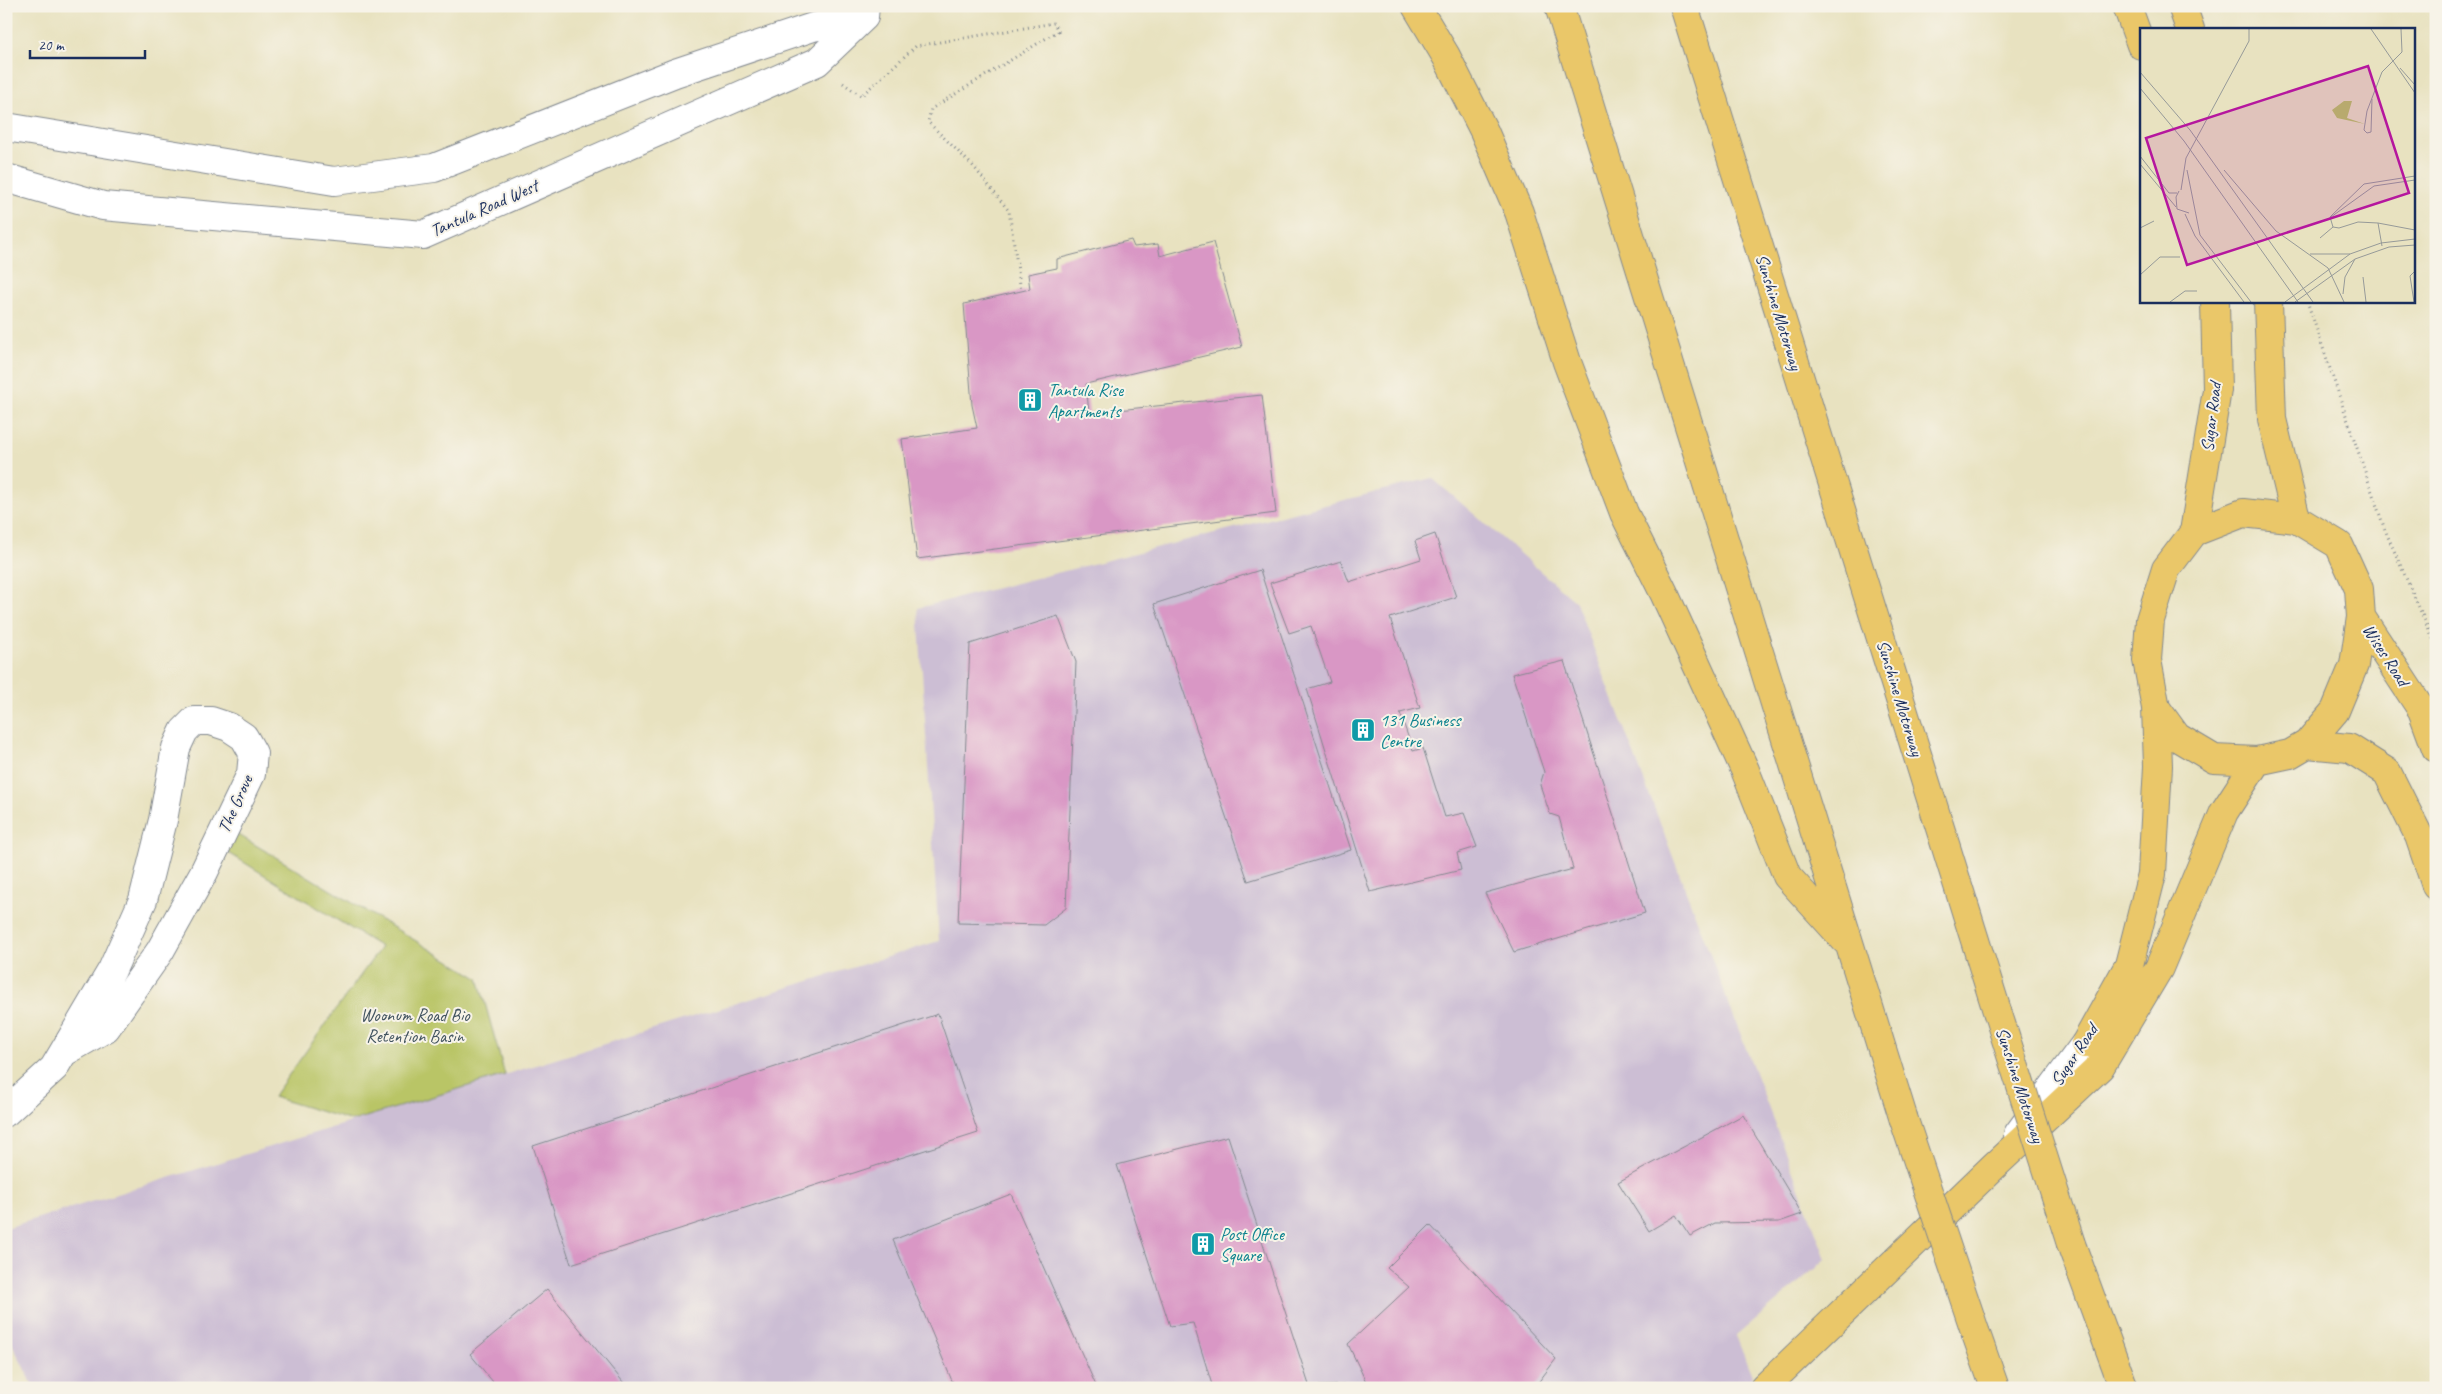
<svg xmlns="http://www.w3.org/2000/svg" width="2442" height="1394" font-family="Caveat,sans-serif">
  <rect width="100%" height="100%" fill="#f7f3e8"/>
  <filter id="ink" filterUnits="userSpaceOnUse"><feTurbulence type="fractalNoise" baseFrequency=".02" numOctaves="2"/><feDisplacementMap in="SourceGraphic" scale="10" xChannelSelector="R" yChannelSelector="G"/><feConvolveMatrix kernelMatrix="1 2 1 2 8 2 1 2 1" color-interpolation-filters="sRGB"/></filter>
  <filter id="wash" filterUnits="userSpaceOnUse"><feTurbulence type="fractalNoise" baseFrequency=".0096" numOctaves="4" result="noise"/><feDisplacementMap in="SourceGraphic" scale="20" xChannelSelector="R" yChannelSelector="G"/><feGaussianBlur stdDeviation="1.12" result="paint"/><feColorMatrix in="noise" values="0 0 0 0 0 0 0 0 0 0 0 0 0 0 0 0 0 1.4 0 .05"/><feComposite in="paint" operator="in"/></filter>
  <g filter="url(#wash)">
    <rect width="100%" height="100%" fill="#e8e2c0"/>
    <!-- industrial -->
    <path fill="#ccbed4" d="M1432,478L1576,602L1826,1259L1736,1336L1757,1388H34L6,1332V1228L939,941L918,608Z"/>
    <!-- green -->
    <path fill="#b9c566" stroke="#6a7a62" d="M222,825L478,978L505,1075L352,1121L273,1097L381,947L211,842Z"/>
    <g id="blocks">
      <!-- building -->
      <path fill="#d997c5" d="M1131,240L1134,247L1158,244L1160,256L1213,242L1242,347L1086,384L1089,413L1262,395L1276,513L917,559L902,439L977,428L972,405L964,304L1030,289L1028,274L1057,268V259Z
        M1435,534L1456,597L1390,618L1420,708L1400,713L1413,751L1423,748L1445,817L1464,813L1477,847L1457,853L1461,870L1370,892L1307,689L1330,682L1311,626L1289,633L1270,583L1341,561L1349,582L1421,559L1415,541Z
        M1260,570L1351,850L1248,881L1154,604Z
        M1058,616L1076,662L1066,908L1044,925L958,923L970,644Z
        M1564,661L1645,913L1514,952L1485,893L1573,869L1559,817L1550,814L1540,785L1544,772L1512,674Z
        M938,1014L978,1133L571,1264L533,1146Z
        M1743,1115L1802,1214L1779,1222L1715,1223L1690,1236L1676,1215L1649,1231L1618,1182Z
        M1228,1136L1310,1388H1213L1193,1323L1170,1326L1117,1165Z
        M1011,1194L1097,1388H955L893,1240Z
        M1430,1225L1556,1359L1534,1388H1369L1348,1344L1409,1287L1387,1268Z
        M547,1289L628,1388H498L470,1354Z
        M1346,1385L1347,1388H1319V1386Z"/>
    </g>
  </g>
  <g filter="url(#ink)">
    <use href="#blocks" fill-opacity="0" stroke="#82888f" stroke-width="1"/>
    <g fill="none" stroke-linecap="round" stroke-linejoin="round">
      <defs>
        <path id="minor" d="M6,127L334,181L434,168L675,73L813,27L864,17
          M6,178L103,206L423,235L817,62L864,17L865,6
          M6,1112L54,1068L112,970L143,900L163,820L176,748L184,731L194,721H211L229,727L244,737L253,753L251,774L204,872L160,951L106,1028L66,1051
          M2018,1134L2085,1044"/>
        <path id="major" d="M2127,6L2141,45
          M2182,6L2190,29
          M2268,301L2272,419L2296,519
          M2243,513L2296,519L2339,545L2359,589L2361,617L2354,665L2335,711L2307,744L2290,754L2257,761L2214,759L2177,737L2156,708L2147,660L2150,620L2166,569L2194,532Z
          M2194,532L2217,390L2215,301
          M2361,617L2422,710L2436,748
          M2307,744L2349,748L2387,772L2419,836L2436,886
          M2085,1044L2129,965L2152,874L2158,766L2156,708
          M1764,1388L1993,1167L2100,1067L2159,968L2224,812L2257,761"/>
        <path id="highway" d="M1416,6L1446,56L1484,131L1519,212L1567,362L1624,513L1664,593L1745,770L1787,876L1845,940
          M1559,6L1903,1117
          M1684,6L1997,1011
          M2071,1244L2124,1388
          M1976,1334L1995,1388"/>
      </defs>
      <!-- minor casing -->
      <use href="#minor" stroke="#82888f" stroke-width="30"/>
      <!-- major casing -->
      <use href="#major" stroke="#82888f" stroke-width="30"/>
      <!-- highway casing -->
      <use href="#highway" stroke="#82888f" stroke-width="30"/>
      <!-- path -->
      <path stroke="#82888f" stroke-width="3" stroke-dasharray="1 4" stroke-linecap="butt" d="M843,83L861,96L916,46L1054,23L1058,31L931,109L928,122L974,167L1009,211L1021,291
        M2307,301L2385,530L2436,646"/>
      <!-- minor -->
      <use href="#minor" stroke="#fff" stroke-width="28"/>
      <!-- major -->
      <use href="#major" stroke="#eac769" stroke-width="28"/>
      <!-- highway -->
      <use href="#highway" stroke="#eac769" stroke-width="28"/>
      <defs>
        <path id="highway-bridge" d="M1997,1011L2071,1244
          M1903,1117L1976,1334"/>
      </defs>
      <!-- highway-bridge casing -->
      <use href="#highway-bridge" stroke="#82888f" stroke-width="30" stroke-linecap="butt"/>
      <!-- highway-bridge -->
      <use href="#highway-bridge" stroke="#eac769" stroke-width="28"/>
    </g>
  </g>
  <!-- icons -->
  <defs>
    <symbol id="building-square" viewBox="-11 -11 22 22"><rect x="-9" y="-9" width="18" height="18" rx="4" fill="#0f9aa8" stroke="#f7f3e8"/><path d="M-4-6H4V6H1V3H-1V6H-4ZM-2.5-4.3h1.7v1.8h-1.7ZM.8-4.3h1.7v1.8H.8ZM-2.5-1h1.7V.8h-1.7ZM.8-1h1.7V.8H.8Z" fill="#fff"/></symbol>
  </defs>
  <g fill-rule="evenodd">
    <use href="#building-square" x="1016" y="386" width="28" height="28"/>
    <use href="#building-square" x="1349" y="716" width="28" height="28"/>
    <use href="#building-square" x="1189" y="1230" width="28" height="28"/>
  </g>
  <g text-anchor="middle" stroke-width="4" stroke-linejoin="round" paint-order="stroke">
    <!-- street labels -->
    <g font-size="18" fill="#1b2f5e" stroke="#f7f3e8">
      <text transform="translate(484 208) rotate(-24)" y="6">Tantula Road West</text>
      <text transform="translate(1779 312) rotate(73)" y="6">Sunshine Motorway</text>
      <text transform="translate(2211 417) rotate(-83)" y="6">Sugar Road</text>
      <text transform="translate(2386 655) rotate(57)" y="6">Wises Road</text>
      <text transform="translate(1900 698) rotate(73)" y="6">Sunshine Motorway</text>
      <text transform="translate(235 804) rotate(-66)" y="6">The Grove</text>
      <text transform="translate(2074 1055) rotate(-56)" y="6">Sugar Road</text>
      <text transform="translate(2020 1085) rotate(72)" y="6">Sunshine Motorway</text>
    </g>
    <!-- culture labels -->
    <g font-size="18" fill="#0d838f" stroke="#f7f3e8" text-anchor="start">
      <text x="1048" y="396">Tantula Rise<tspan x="1048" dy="21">Apartments</tspan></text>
      <text x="1380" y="726">131 Business<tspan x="1380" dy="21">Centre</tspan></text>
      <text x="1220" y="1240">Post Office<tspan x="1220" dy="21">Square</tspan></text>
    </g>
    <!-- park labels -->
    <g font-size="18" fill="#425460" stroke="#f7f3e8">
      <text x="415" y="1021">Woonum Road Bio<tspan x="415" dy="21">Retention Basin</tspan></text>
    </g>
  </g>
  <!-- overview -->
  <g transform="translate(2140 28)">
    <rect width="275" height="275" fill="#e8e2c0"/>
    <path d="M204,73H212L207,90L225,96L197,90L192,82Z" fill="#b9c566"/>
    <path fill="none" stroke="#969a99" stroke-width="1" d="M231,1L275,65M260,40L275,57M0,44L50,102L173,274M0,60L44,113L158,274M232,71L231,104L227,105L224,102L227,83L242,44L262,24L261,1M0,128L29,165H37M0,136L36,179M47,142L60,207L111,274M84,142L136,203L188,240L204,274M41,162L46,130L109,13V1M39,163L36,169L37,181L49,185M45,186L55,208L104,274M191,189L234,158L275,152M238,195L275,202M0,200L14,193M180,210L193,199M242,218L238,195L218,194L199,200L193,199L190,189L224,156L275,148M170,226H210M0,247L20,229H40M223,249L226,274M203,266L205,249L215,231M30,274L45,263H57M145,274L210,226L241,215L275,211M155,274L215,231L249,219L275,217M274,274L270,248L275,243"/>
    <path fill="#b5179e" fill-opacity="0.15" stroke="#b5179e" stroke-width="2.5" d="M228,38L269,165L47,237L6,110Z"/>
    <rect width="275" height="275" fill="none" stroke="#1b2f5e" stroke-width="2.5"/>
  </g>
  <!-- margin -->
  <rect width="2442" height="1394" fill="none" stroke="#f7f3e8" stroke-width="25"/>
  <!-- scale -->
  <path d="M30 50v8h115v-8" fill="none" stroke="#1b2f5e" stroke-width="2.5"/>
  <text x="38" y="50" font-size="15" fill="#1b2f5e" stroke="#f7f3e8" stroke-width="4" paint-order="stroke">20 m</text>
</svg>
